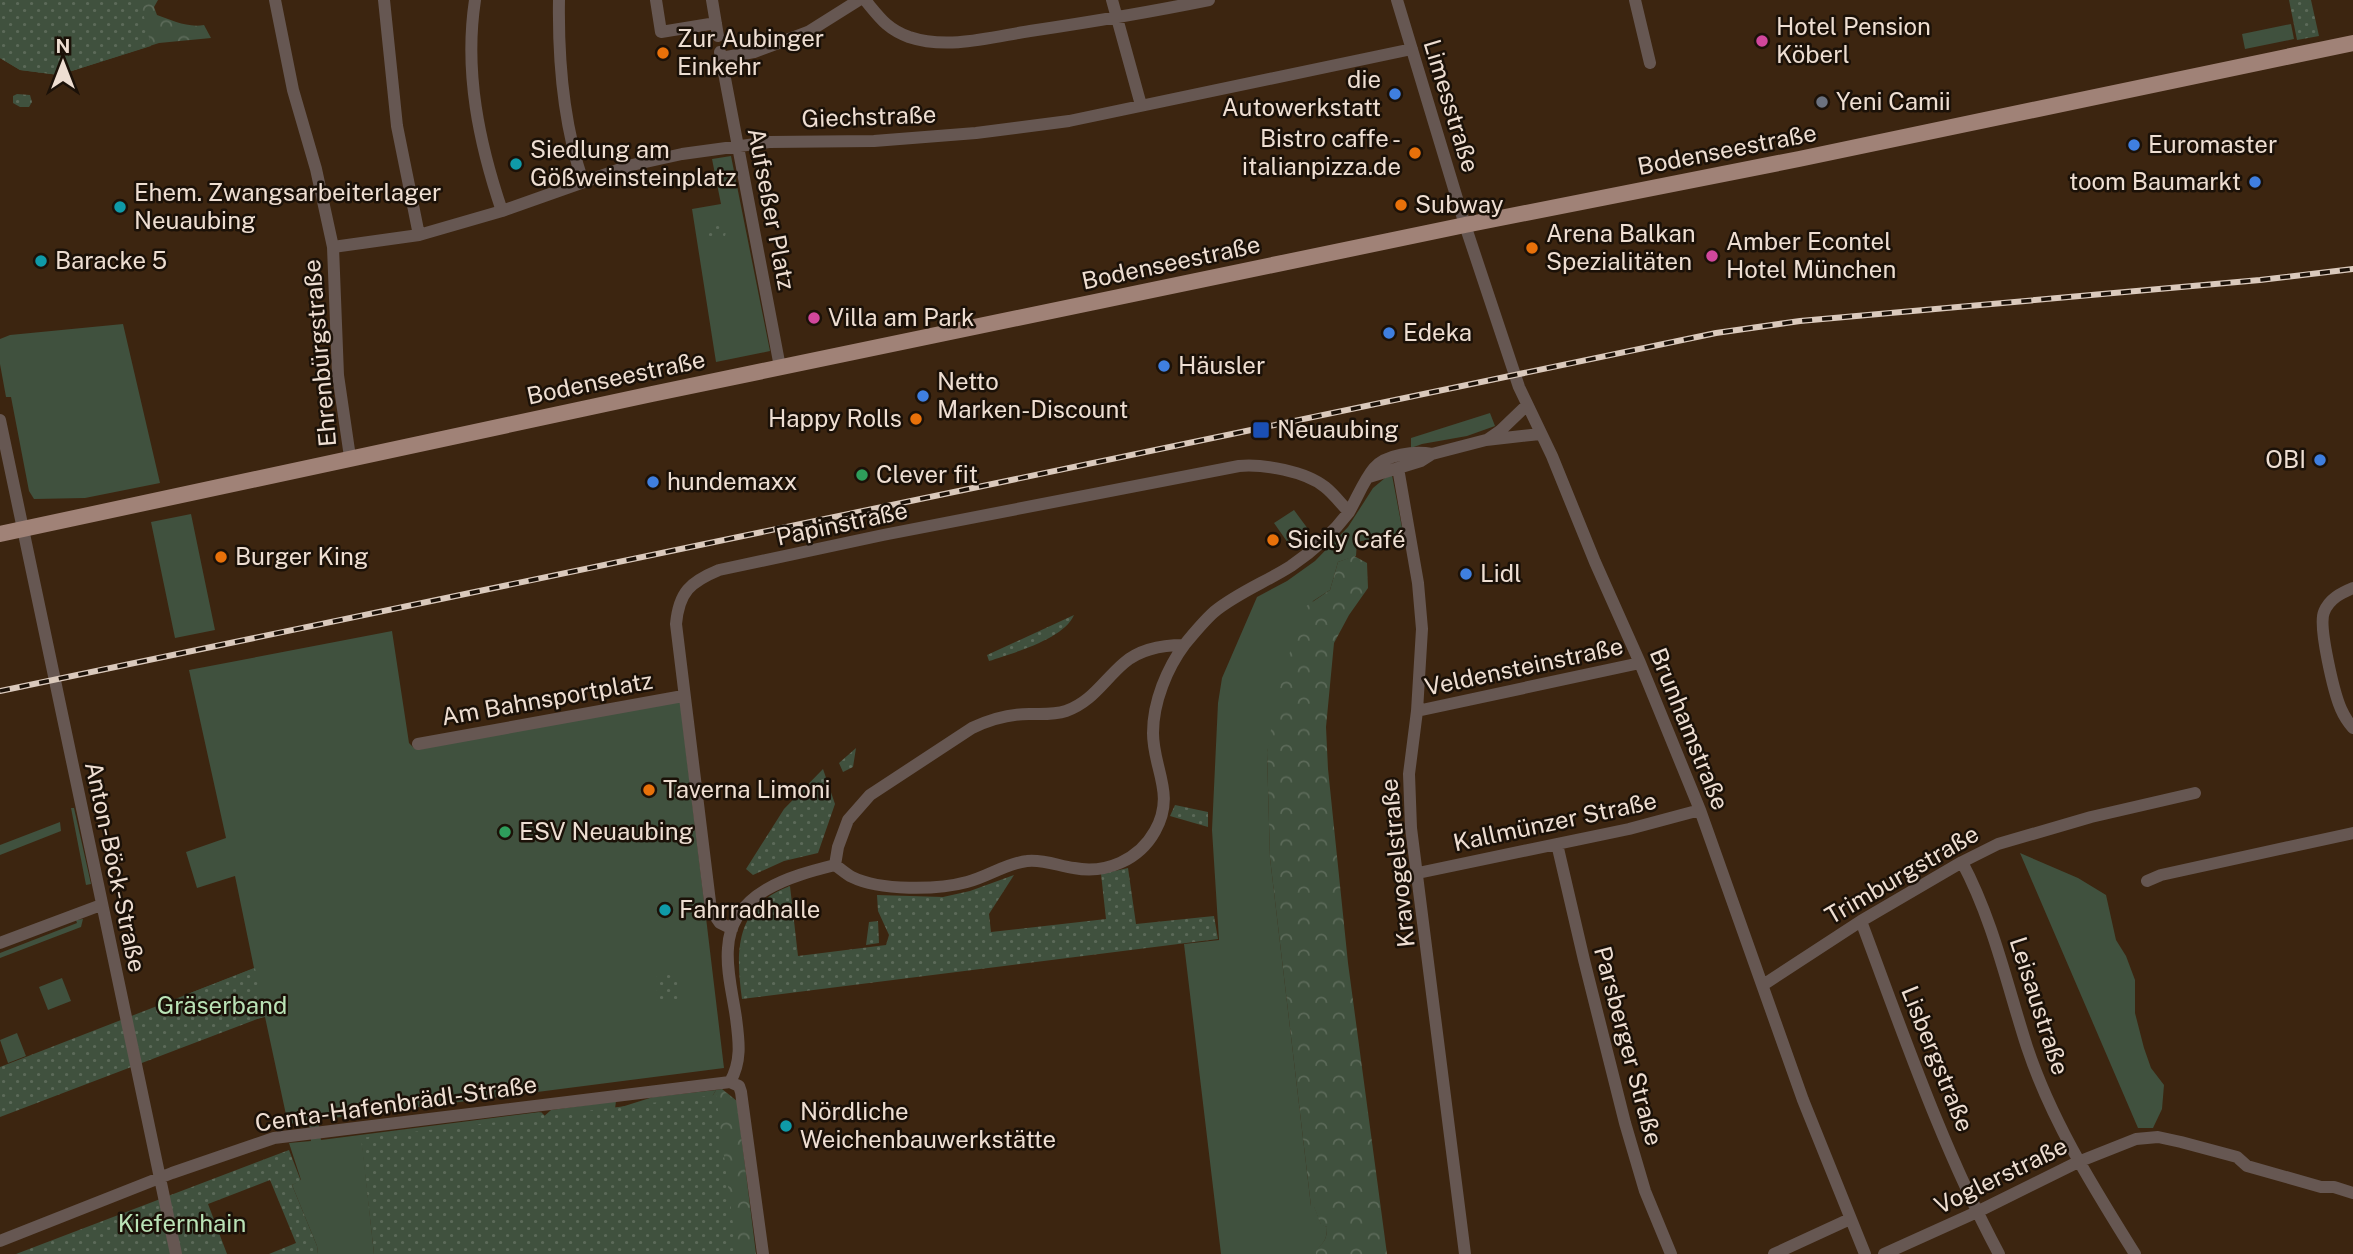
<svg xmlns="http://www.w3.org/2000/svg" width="2353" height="1254" font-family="'Public Sans',sans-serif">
  <defs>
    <pattern id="forest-crowns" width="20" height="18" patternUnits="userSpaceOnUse" patternTransform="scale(1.75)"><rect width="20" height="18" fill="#40513e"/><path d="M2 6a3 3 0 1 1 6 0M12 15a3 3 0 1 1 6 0" fill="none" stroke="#5c6a59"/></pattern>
    <pattern id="park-dots" width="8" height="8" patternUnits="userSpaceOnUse" patternTransform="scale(1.75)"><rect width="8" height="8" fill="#40513e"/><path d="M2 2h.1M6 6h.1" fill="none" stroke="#5c6a59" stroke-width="1.8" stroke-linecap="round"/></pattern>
  </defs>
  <rect width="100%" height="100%" fill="#3c2510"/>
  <!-- green -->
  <path fill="#40513e" d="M2291,24L2294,39L2245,49L2242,34Z
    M731,156L770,351L716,362L692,209L721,204L712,159Z
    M123,324L160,483L85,498L34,499L29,491L11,397H6L0,364V339L10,335Z
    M1490,413L1495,426L1467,436L1422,444L1411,448V438Z
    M1392,475L1403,533L1357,542L1356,556L1338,562L1330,590L1313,601L1267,752L1270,858L1311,1206H1314L1321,1224L1327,1227C1327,1239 1324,1243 1316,1250V1254H1221L1184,944L1219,940L1212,830L1218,703L1222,678L1257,597L1287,581L1315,561L1348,527L1373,488L1385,478Z
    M1294,510L1308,529L1288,543L1274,523Z
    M191,514L215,630L175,638L151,522Z
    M392,631L409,743L415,749L679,692L724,1068L318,1120L321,1140L540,1112L539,1115L541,1119L551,1110L616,1101L615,1109L653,1097L716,1090L712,1097L718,1107L721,1254L362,1142L374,1254H318L317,1246L292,1185L301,1180L289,1143L311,1141L309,1122L288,1124L265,1017L257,1019L185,995L254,968L235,876L197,888L186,852L226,838L189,670Z
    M71,808H74L91,884L86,885Z
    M60,822L61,831L0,855V845Z
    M2020,853L2078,878L2106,895L2116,940L2126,956L2135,980V1013L2144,1048L2151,1068L2164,1085L2162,1109L2153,1128H2138Z
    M83,919L81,927L0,958V953L77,923L76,920Z
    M62,978L71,1001L48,1010L39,987Z
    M17,1033L26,1056L8,1063L0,1040Z"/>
  <!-- forest -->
  <path fill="url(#forest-crowns)" d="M127,0H158L154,7L157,15C172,20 187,28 204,25L211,38L159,43L59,75L20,70L0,58V20Z
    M1354,556L1367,563L1368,588L1349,615L1334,643L1326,727L1328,769L1348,963L1387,1254H1316L1315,1250C1324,1243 1327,1239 1327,1227L1321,1225L1314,1207L1311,1206L1270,858L1267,752L1276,702L1302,609L1330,590L1338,562Z
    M722,1089L737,1101L756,1254H721L705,1121L718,1108L712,1097L716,1090Z"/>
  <!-- park -->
  <path fill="url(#park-dots)" d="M0,0H140L151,46L59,75L20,70L0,58Z
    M2289,0H2311L2319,36L2297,40Z
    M17,94L30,95L32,102L29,107H20L13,103V96Z
    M722,221L727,229L725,236L721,240H705L701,235L713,222Z
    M1074,615C1064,639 1013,653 989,661L987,655Z
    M856,748L853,767L843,772L839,763Z
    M823,769L835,804L818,853L784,861L753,875L746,869L784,809Z
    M1175,805L1208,812V827L1170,816Z
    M1128,868L1136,924L1214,916L1218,939L742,999C735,949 736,906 790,886L798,956L886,945L889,935L878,911L877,895L943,897L970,891L1014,875L989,914L991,932L1106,919L1101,874Z
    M878,921L879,943L866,945L869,922Z
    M255,968L265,1016L0,1117V1067Z
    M667,968L676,972L680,1001L657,1003L656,977Z
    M716,1095L737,1254H374L361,1138L532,1118L541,1112L545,1116Z
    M289,1150L301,1181L292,1185L317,1246L318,1254H269L296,1243L270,1180L208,1204L227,1254H16Z"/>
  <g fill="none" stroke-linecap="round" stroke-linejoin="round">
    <!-- minor -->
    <path stroke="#665752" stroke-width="12" d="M275,0L293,90L316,169L333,247L338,375L350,457
      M384,0L397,126L419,235
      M475,0C464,72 479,143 502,211
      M559,0C558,62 563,123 583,182
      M656,0L661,32L716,23
      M712,0L718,36
      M865,0C880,18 887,29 909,37C948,50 992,37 1030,31C1090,22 1150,12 1209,0
      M1112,0L1141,105
      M1397,0L1465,225L1519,387L1552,456L1595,562L1640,663L1700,810L1803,1100L1865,1254
      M1635,0L1650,63
      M720,52L780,367
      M721,58L754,52L808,32L859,0
      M333,247L419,235L502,211L632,165L682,154L769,142L874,141L976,133L1069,121L1412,49
      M0,420L176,1254
      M1487,440L1500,431L1527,405
      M1398,468L1418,583L1422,629L1417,711L1409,774L1411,828L1465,1254
      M1369,477L1421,461L1432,454L1486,440L1540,434
      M2353,588C2341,593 2329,599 2324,612C2318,626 2334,693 2341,709C2344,716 2348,722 2353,728
      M1417,711L1640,663
      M418,744L683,696
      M1557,844L1584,960L1625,1123L1645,1191L1671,1254
      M1962,862C1993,920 2007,985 2027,1047C2052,1122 2094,1188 2135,1254
      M835,865C841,869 846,874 852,877C880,891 938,890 967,882C987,877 1007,863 1027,861C1043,859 1059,866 1074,868C1106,874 1139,860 1155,831C1176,794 1153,769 1153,733C1153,702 1167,668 1185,644C1194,633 1204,621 1214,612C1237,593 1266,582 1291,566C1313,551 1333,533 1349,512
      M835,865L838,847L848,820L870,795L972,728C991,719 1008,714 1029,714C1042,714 1054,715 1066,711C1092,702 1104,680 1124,663C1140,649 1163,645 1184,645
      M1418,873L1629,829L1700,810
      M2147,881L2161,875L2353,833
      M1861,921C1903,1033 1942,1148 1999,1254
      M732,929L720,923L711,910L676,624C679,592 690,582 719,570L883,535L1239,466C1264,464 1305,471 1325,487C1334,494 1341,504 1349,512C1357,498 1364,480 1374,468C1386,454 1415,451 1432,454
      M0,943L101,905
      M1763,985L1861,921L1962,862L1998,844L2091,817L2195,793
      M730,1082C742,1061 739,1041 736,1018C733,996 726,971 728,948C731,892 791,876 835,865
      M730,1082L739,1086L741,1092L763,1254
      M0,1241L172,1173L274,1138L730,1082
      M1774,1254L1850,1219
      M1884,1254L1977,1212L2078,1162L2136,1139L2158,1137L2181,1142L2237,1157L2247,1166L2321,1187H2334L2353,1193"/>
    <!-- major -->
    <path stroke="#a08277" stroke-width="16" d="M0,534L652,394L1465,225L1799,159L2353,43"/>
    <defs>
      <path id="rail" d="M0,691L1716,333L1800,321L2260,280L2353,269"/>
    </defs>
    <!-- rail casing -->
    <use href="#rail" stroke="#dac9bc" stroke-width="6"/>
    <!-- rail -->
    <use href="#rail" stroke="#1b1108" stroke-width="3.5" stroke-dasharray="10" stroke-linecap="butt"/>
  </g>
  <!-- markers -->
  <g fill="#d1479c" stroke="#1b1108" stroke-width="2.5">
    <circle cx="1762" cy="41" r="7"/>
    <circle cx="1712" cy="256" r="7"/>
    <circle cx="814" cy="318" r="7"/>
  </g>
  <g fill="#e8710a" stroke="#1b1108" stroke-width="2.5">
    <circle cx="663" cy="53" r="7"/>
    <circle cx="1415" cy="153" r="7"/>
    <circle cx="1401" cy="205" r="7"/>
    <circle cx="1532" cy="248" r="7"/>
    <circle cx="916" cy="419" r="7"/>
    <circle cx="1273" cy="540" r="7"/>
    <circle cx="221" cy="557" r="7"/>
    <circle cx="649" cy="790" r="7"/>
  </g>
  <g fill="#3f7fe0" stroke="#1b1108" stroke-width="2.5">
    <circle cx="1395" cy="94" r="7"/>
    <circle cx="2134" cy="145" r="7"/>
    <circle cx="2255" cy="182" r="7"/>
    <circle cx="1389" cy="333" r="7"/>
    <circle cx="1164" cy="366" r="7"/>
    <circle cx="923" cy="396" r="7"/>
    <circle cx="2320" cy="460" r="7"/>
    <circle cx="653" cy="482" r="7"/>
    <circle cx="1466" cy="574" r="7"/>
  </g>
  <circle fill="#6b7280" stroke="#1b1108" stroke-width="2.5" cx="1822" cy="102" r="7"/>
  <g fill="#0f9aa8" stroke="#1b1108" stroke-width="2.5">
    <circle cx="516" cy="164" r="7"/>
    <circle cx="120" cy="207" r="7"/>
    <circle cx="41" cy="261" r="7"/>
    <circle cx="665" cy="910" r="7"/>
    <circle cx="786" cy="1126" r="7"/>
  </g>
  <rect fill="#1a4fb4" stroke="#1b1108" stroke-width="2.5" x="1252" y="421" width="18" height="18" rx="3.5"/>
  <g fill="#2e9e5b" stroke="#1b1108" stroke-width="2.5">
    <circle cx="862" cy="475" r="7"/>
    <circle cx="505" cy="832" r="7"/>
  </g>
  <g text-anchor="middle" stroke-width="5" stroke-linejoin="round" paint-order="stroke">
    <!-- poi labels -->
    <g font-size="24" fill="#eeded2" stroke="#1b1108" text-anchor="start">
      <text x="1776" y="35">Hotel Pension<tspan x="1776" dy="28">Köberl</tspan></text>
      <text x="677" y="47">Zur Aubinger<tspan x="677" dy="28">Einkehr</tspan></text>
      <text x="1381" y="88" text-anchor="end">die<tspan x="1381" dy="28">Autowerkstatt</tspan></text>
      <text x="1836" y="110">Yeni Camii</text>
      <text x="1401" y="147" text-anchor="end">Bistro caffe -<tspan x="1401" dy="28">italianpizza.de</tspan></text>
      <text x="2148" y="153">Euromaster</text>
      <text x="530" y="158">Siedlung am<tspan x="530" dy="28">Gößweinsteinplatz</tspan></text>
      <text x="2241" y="190" text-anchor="end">toom Baumarkt</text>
      <text x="134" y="201">Ehem. Zwangsarbeiterlager<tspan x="134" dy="28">Neuaubing</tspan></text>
      <text x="1415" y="213">Subway</text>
      <text x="1546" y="242">Arena Balkan<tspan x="1546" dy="28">Spezialitäten</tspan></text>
      <text x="1726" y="250">Amber Econtel<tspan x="1726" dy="28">Hotel München</tspan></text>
      <text x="55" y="269">Baracke 5</text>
      <text x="828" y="326">Villa am Park</text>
      <text x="1403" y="341">Edeka</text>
      <text x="1178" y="374">Häusler</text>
      <text x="937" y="390">Netto<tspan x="937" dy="28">Marken-Discount</tspan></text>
      <text x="902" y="427" text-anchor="end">Happy Rolls</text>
      <text x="1277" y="438">Neuaubing</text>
      <text x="2306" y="468" text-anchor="end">OBI</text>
      <text x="876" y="483">Clever fit</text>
      <text x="667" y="490">hundemaxx</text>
      <text x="1287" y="548">Sicily Café</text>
      <text x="235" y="565">Burger King</text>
      <text x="1480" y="582">Lidl</text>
      <text x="663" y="798">Taverna Limoni</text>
      <text x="519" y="840">ESV Neuaubing</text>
      <text x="679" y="918">Fahrradhalle</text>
      <text x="800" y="1120">Nördliche<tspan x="800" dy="28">Weichenbauwerkstätte</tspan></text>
    </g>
    <!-- street labels -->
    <g font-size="24" fill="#eeded2" stroke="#1b1108">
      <text transform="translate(1451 106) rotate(73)" y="8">Limesstraße</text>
      <text transform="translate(869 117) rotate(-2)" y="8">Giechstraße</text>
      <text transform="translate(1727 150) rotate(-11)" y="8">Bodenseestraße</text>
      <text transform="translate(771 209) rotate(79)" y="8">Aufseßer Platz</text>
      <text transform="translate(1171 263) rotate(-12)" y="8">Bodenseestraße</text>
      <text transform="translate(320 353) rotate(-95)" y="8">Ehrenbürgstraße</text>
      <text transform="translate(616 378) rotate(-12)" y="8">Bodenseestraße</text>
      <text transform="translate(842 524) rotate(-12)" y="8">Papinstraße</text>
      <text transform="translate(1524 667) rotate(-12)" y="8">Veldensteinstraße</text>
      <text transform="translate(547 699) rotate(-10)" y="8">Am Bahnsportplatz</text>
      <text transform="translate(1689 729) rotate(68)" y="8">Brunhamstraße</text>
      <text transform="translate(1555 822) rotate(-12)" y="8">Kallmünzer Straße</text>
      <text transform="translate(1398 863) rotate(-96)" y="8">Kravogelstraße</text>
      <text transform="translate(115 867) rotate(78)" y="8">Anton-Böck-Straße</text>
      <text transform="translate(1902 875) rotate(-30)" y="8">Trimburgstraße</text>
      <text transform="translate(2039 1006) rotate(72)" y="8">Leisaustraße</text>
      <text transform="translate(1628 1046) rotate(75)" y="8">Parsberger Straße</text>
      <text transform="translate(1937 1059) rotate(68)" y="8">Lisbergstraße</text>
      <text transform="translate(396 1104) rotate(-8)" y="8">Centa-Hafenbrädl-Straße</text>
      <text transform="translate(2001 1176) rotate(-26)" y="8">Voglerstraße</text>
    </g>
    <!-- park labels -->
    <g font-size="24" fill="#bae3b6" stroke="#1b1108">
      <text x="222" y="1014">Gräserband</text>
      <text x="182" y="1232">Kiefernhain</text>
    </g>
  </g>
  <!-- north arrow -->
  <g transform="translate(63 63)" stroke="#1b1108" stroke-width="5" paint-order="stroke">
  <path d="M0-5L12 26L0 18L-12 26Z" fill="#eeded2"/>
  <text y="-10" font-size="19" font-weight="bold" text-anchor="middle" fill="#eeded2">N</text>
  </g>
</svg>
